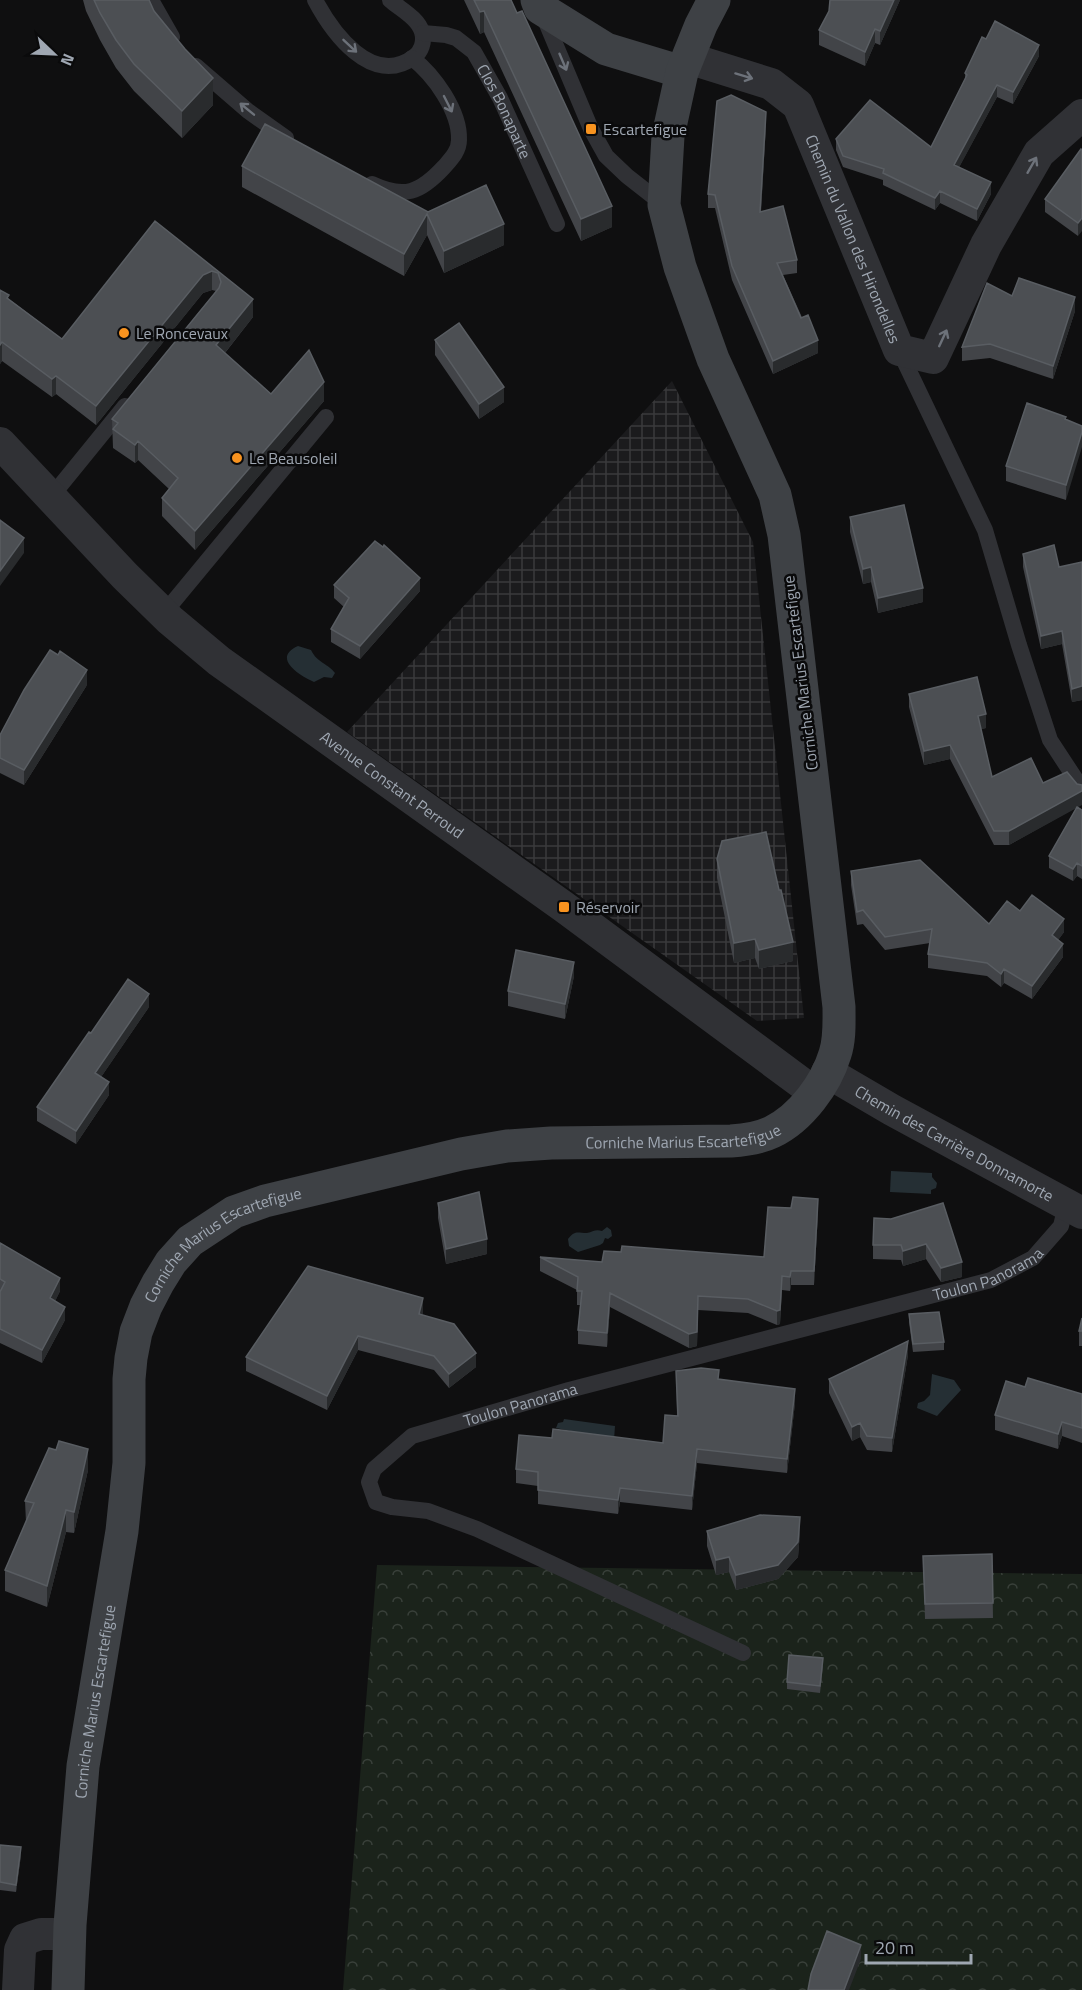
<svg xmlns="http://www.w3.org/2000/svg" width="1082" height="1990" font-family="'Titillium Web',sans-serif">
  <defs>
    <pattern id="industrial-grid" width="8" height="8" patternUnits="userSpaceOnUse" patternTransform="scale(1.5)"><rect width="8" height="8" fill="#1b1b1d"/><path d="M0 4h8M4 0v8" fill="none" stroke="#39393b"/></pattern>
    <pattern id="forest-crowns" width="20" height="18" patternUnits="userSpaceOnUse" patternTransform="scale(1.5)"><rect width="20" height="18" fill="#1b231b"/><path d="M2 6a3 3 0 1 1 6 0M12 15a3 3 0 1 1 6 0" fill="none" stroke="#39403a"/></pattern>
  </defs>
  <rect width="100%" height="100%" fill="#0f0f10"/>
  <!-- industrial -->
  <path fill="url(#industrial-grid)" d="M672,381L753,542L804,1018L757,1021L347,732Z"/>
  <!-- forest -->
  <path fill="url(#forest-crowns)" d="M377,1565L1082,1574V1990H343Z"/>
  <!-- water -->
  <path fill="#252f34" d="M298,646L311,650C317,663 329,664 335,673L332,678L324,677L314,682C300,676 271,658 298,646Z
    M891,1171L932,1173V1177L937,1183L936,1188L931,1190V1194L890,1192Z
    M607,1227L611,1230L612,1236L608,1239L605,1238L603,1243L600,1245L578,1252L569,1246L568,1239C575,1230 577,1233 587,1233C593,1232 595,1229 602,1231Z
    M932,1374L954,1380L961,1390L937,1416L917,1408L918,1403L924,1401L930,1395Z
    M564,1419L615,1426L614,1440L556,1428L558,1423L563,1422Z"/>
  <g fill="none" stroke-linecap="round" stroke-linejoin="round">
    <!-- lane -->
    <g stroke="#303135" stroke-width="16">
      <path d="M151,0L172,37"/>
      <path d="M315,0C332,32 372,88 414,57C421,52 425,42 422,32C418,18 400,9 390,0"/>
      <path d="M543,15L591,129L606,156L627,176L664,205"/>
      <path id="s1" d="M423,33L446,35L456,38L474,52L500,98L557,224"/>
      <path d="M196,66L248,111L286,138"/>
      <path d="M372,184C404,199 420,193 444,167C451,159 459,151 459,140C460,111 434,75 412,58"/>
      <path d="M899,350L985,530L1019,645L1050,740L1082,789"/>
      <path d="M51,497L125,406"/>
      <path d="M164,613L326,417"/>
      <path id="s2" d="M743,1653L477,1529L428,1511L392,1507L376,1502L369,1482L374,1469L412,1436L569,1390L991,1280L1033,1258L1061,1226L1066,1205"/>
    </g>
    <!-- street -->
    <g stroke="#303135" stroke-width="32">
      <path id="s3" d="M688,58L771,84L798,105L899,350L933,358L986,245L1039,153L1082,115"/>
      <path id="s4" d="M0,443L125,576L170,620L219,661L564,907L815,1093"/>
      <path id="s5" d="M827,1072L892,1110L1082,1213"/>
      <path d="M18,1990L20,1950L25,1939L41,1934H70"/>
    </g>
    <!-- secondary -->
    <g stroke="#3e4145" stroke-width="33">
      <path d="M537,0L540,8L606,49L682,72"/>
      <path id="s6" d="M68,1990L70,1925L83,1766L122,1531L129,1463V1379L131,1358L136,1332L146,1306L158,1283L171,1262L190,1241L234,1212L265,1201L461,1154L507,1146L551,1143L731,1141C745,1140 760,1138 772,1132C801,1118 826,1084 835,1054C840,1039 839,1023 839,1007L784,535L775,495L713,359L680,267L664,205L668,136L682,72L701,25L714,0"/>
    </g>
  </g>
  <!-- wall -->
  <path fill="#424448" d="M83,0H149L154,11L213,105L182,138L134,91L116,68L100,40L86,11Z
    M464,0H511L612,227L581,241L484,32L480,34Z
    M900,0L880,45L875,43L865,66L819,45V30Z
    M986,39L1039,56L1013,104L997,97L959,167L991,194L977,221L940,203L935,210L883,185V180L843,167L836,150V139L931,147L965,80V73Z
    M766,125L761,212L797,260V273L783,275L818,353L773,374L732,280L715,208H708V194Z
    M1082,150L1078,236L1045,212V199Z
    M242,166L428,212L504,245L444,273L427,235L404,276L242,187Z
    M155,221L253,299V317L225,353L271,394L324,401L195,550L162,516V498L169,489L138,460L135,463L113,448L112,419L216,291L212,290L203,293L96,425L56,394L52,397L2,361L0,364V290L9,299L62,339Z
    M1075,311L1053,379L990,358L962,361V347Z
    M435,340L504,402L479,419L435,355Z
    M1066,419V500L1006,481V466Z
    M850,517L923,602L878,613L871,582L863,584L850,532Z
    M1023,554L1059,567L1082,562V700L1072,702L1062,644L1041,649L1023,567Z
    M334,585L420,591L360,659L331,642V629L344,607L334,598Z
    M87,685L24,785L0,773V735Z
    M909,694L986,728L981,729L992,777L1043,783L1082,810V879L1077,876L1073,881L1049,868V856L1077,807L1009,845H994L950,759L924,765L909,707Z
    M717,859L793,961L759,969L755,958L734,963L717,878Z
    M851,871L989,924L1020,911L1064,932L1058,940L1063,957L1032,999L1004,983L1001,987L987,976L928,968V954L930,943L885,950L863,924L857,925L851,885Z
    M574,976L565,1019L508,1006V991Z
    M149,1007L101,1077L109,1095L76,1144L37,1121V1107L91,1033Z
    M438,1203L487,1254L446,1264L438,1218Z
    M943,1203L962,1277L941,1282L926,1259L903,1266L901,1260L873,1259V1245L891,1219Z
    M818,1213L814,1285H791L790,1291L782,1290L780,1324L777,1325L748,1313L698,1310L697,1346L689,1348L610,1307L607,1347L578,1344V1330L580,1305H577V1290L540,1271V1257L602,1262L764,1257Z
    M0,1243L60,1291L55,1301L65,1320L42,1363L0,1343Z
    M423,1312L422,1315L476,1367L449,1388L434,1370L358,1350L327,1410L246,1371V1357Z
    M909,1314L944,1342V1350L913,1352L909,1322Z
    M1082,1318V1346H1079V1331Z
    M908,1355L892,1452L867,1450L860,1437L852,1441L829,1393V1379Z
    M676,1371L719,1379L795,1403L787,1473L697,1463L692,1510L620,1502L618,1514L538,1504V1486L516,1483V1469L552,1438L663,1443L677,1416Z
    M1025,1387L1082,1394V1443L1062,1436L1058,1449L995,1430V1415Z
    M88,1470L74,1533L66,1532L47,1607L5,1591V1570L26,1522L25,1501Z
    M707,1531L800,1532L798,1557L778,1579L736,1590L729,1572L716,1575L707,1546Z
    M992,1554L993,1618L925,1619L923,1556Z
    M823,1666L820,1693L787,1689V1682Z
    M0,1845L21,1855L16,1892L0,1890Z"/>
  <!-- shaded-wall -->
  <path fill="#292b2d" d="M894,0H900L880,45V31Z
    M484,11V32L480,34V12Z
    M875,29V43L865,66V52Z
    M1039,45V56L1013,104V92Z
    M213,78V105L182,138V111Z
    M997,85V97L954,177V165Z
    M766,112V125L760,225V212Z
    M991,182V194L977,221V209Z
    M940,191V203L935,210V198Z
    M612,206V227L581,241V219Z
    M427,214V235L404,276V254Z
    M1082,218V231L1078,236V223Z
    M504,224V245L444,273V251Z
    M212,271V290L203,293L96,425V406L203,275Z
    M1075,297V311L1053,379V366Z
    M253,299V317L216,364V345Z
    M818,340V353L773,374V361Z
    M2,342V361L0,364V345Z
    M56,376V394L52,397V379Z
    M324,382V401L195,550V531Z
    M504,387V402L479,419V404Z
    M1082,432V447L1066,500V485Z
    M138,441V460L135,463V445Z
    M24,538V553L0,586V571Z
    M871,567V582L863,584V569Z
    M420,578V591L360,659V646Z
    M923,588V602L878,613V598Z
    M1062,631V644L1041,649V636Z
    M87,670V685L24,785V770Z
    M1082,686V700L1072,702V689Z
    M986,714V728L978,730V716Z
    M950,745V759L924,765V751Z
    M1082,791V805L1009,845V831Z
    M1077,863V876L1073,881V869Z
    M1064,919V932L1052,949V935Z
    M755,939V958L734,963V943Z
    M793,942V961L759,969V950Z
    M1063,944V957L1032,999V986Z
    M574,962V976L565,1019V1004Z
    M1004,969V983L1001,987V974Z
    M149,994V1007L95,1086V1073Z
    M109,1082V1095L76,1144V1131Z
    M818,1199V1213L814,1285V1271Z
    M487,1239V1254L446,1264V1249Z
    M926,1244V1259L903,1266V1251Z
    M962,1262V1277L941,1282V1268Z
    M791,1271V1285L790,1291V1277Z
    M782,1276L780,1324L777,1325V1311Z
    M60,1278V1291L50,1312V1298Z
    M610,1293V1307L607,1347V1333Z
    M698,1296L697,1346L689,1348V1334Z
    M423,1298V1312L419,1328V1314Z
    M65,1307V1320L42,1363V1350Z
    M358,1336V1350L327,1410V1396Z
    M908,1341V1355L892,1452V1438Z
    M476,1353V1367L449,1388V1374Z
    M795,1389V1403L787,1473V1459Z
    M1062,1422V1436L1058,1449V1434Z
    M860,1423V1437L852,1441V1427Z
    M88,1449V1470L74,1533V1512Z
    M697,1449V1463L692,1510V1496Z
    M620,1488V1502L618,1514V1500Z
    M66,1510V1532L47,1607V1586Z
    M800,1517V1532L798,1557L778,1579L736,1590V1575Z
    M729,1557V1572L716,1575V1560Z
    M21,1847V1855L16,1892V1885Z
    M861,1945V1959L849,1990H844Z"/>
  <!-- building -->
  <path fill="#4c4f53" stroke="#595d62" stroke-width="1.5" d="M94,0H149L154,11L185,49L213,78L182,111L134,64L116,40L100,13Z
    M474,0H511L517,13L522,11L612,206L581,219L484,11L480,12Z
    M830,0H894L880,31L875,29L865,52L819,30L829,11Z
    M995,21L1039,45L1013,92L997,85L954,165L991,182L977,209L940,191L935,198L883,173L884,169L843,156L836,139L870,100L931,147L967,75L965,73L982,37L986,39Z
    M731,95L766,112L760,212L783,206L797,260L777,263L801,318L808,315L818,340L773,361L732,266L715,195L708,194L717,101Z
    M265,124L428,212L486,185L504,224L444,251L427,214L404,254L242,166Z
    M1081,149L1082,150V218L1078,223L1045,199Z
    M155,221L253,299L216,345L271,394L309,350L324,382L195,531L162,498L178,478L138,441L135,445L113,429L118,423L112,419L219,288L221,282L218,273L212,271L203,275L96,406L56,376L52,379L2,342L0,345V290L9,295L7,298L62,339Z
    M1019,278L1075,297L1053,366L990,344L962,347L987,283L1012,296Z
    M459,323L504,387L479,404L435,340Z
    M1027,403L1066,417L1065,419L1082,426V432L1066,485L1006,466Z
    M904,505L923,588L878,598L871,567L863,569L850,517Z
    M0,520L24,538L0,571Z
    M375,541L383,547L384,545L420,578L360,646L331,629L349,598L334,585Z
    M1054,545L1059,567L1082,562V686L1072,689L1062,631L1041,636L1023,554Z
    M50,650L58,655L60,651L87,670L24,770L0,758V735L24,690Z
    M977,677L986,714L978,716L992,777L1031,758L1043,783L1067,772L1077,784L1082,785V791L1009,831H994L950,745L924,751L909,694Z
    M1077,807L1082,810V866L1077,863L1073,869L1049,856Z
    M766,832L779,890H781L793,942L759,950L755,939L734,943L717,859L722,841Z
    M920,860L989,924L1007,901L1020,911L1032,895L1064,919L1052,935L1063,944L1032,986L1004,969L1001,974L987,963L928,954L932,929L885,937L863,910L857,912L851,871Z
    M516,950L574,962L565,1004L508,991Z
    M128,979L149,994L95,1073L109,1082L76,1131L37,1107L89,1032L91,1033Z
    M479,1192L487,1239L446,1249L438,1203Z
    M793,1197L818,1199L814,1271H791L790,1277L782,1276L780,1310L777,1311L748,1299L698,1296L697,1332L689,1334L610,1293L607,1333L578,1330L582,1291H577L578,1277L540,1257L602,1262L604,1251L621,1252L622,1246L764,1257L768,1207L791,1208Z
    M943,1203L962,1262L941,1268L926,1244L903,1251L901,1245H873L874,1218L891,1219Z
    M0,1243L60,1278L50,1298L65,1307L42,1350L0,1329V1292L5,1282L0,1279Z
    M308,1266L423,1298L419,1314L454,1324L476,1353L449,1374L434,1356L358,1336L327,1396L246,1357Z
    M939,1312L944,1342L913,1344L909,1314Z
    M1082,1318V1331H1079Z
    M908,1341L892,1438L867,1436L860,1423L852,1427L829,1379Z
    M701,1368L719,1370L718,1379L795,1389L787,1459L697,1449L692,1496L620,1488L618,1500L538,1490V1472L516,1469L519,1435L552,1438L553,1429L663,1443L665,1415L678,1416L676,1371Z
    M1028,1378L1082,1394V1428L1062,1422L1058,1434L995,1415L1006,1381L1025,1387Z
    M59,1441L88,1449L74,1512L66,1510L47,1586L5,1570L34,1503L25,1501L49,1448L56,1450Z
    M760,1515L800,1517L798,1542L778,1565L736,1575L729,1557L716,1560L707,1531Z
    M992,1554L993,1603L925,1604L923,1556Z
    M789,1655L823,1658L820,1686L787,1682Z
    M0,1845L21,1847L16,1885L0,1882Z
    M827,1931L861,1945L844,1990H808L811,1974Z"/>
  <!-- one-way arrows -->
  <defs><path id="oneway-shaft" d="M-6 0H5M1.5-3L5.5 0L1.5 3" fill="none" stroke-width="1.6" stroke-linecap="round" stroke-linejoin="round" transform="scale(1.5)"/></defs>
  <g stroke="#6d727a">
    <use href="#oneway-shaft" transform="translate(350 46) rotate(43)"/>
    <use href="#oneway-shaft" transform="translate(563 62) rotate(67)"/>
    <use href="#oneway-shaft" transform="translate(744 76) rotate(17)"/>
    <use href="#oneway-shaft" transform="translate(448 104) rotate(63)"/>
    <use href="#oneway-shaft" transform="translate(247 109) rotate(-141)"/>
    <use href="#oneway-shaft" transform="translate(1032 165) rotate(-60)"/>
    <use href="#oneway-shaft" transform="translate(943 338) rotate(-65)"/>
  </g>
  <!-- markers -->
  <g fill="#f8931f" stroke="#0a0a0b" stroke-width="2">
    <rect x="585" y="123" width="12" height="12" rx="3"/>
    <circle cx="124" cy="333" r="6"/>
    <circle cx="237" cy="458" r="6"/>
    <rect x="558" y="901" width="12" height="12" rx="3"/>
  </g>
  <g text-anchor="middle" stroke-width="5" stroke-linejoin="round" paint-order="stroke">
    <!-- street labels -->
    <g font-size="16" fill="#9fa7b2" stroke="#0a0a0b">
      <text dy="6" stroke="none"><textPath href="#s1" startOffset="123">Clos Bonaparte</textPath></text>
      <text dy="6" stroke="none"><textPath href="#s3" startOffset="266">Chemin du Vallon des Hirondelles</textPath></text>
      <text transform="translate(800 673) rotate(-97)" y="6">Corniche Marius Escartefigue</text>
      <text dy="6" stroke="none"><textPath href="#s4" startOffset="522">Avenue Constant Perroud</textPath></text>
      <text dy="6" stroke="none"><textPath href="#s6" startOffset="1280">Corniche Marius Escartefigue</textPath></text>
      <text dy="6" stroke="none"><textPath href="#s5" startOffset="146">Chemin des Carrière Donnamorte</textPath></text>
      <text dy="6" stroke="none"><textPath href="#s6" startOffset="794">Corniche Marius Escartefigue</textPath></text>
      <text dy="6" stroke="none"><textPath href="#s2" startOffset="1083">Toulon Panorama</textPath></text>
      <text dy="6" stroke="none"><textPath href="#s2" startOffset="597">Toulon Panorama</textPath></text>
      <text dy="6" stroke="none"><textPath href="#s6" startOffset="290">Corniche Marius Escartefigue</textPath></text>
    </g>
    <!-- poi labels -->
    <g font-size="16" fill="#9fa7b2" stroke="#0a0a0b" text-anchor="start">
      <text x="603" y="135">Escartefigue</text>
      <text x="136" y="339">Le Roncevaux</text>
      <text x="249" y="464">Le Beausoleil</text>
      <text x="576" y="913">Réservoir</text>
    </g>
  </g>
  <!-- north arrow -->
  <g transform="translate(54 54) rotate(113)" stroke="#0a0a0b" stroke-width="4.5" paint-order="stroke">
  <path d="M0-4.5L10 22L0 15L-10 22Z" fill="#9fa7b2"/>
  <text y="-9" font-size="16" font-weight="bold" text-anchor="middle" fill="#9fa7b2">N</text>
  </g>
  <!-- scale -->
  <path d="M866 1954v9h105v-9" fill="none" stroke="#9fa7b2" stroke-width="3"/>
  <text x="875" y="1954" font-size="18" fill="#9fa7b2" stroke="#0a0a0b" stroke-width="4.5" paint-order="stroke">20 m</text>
</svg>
